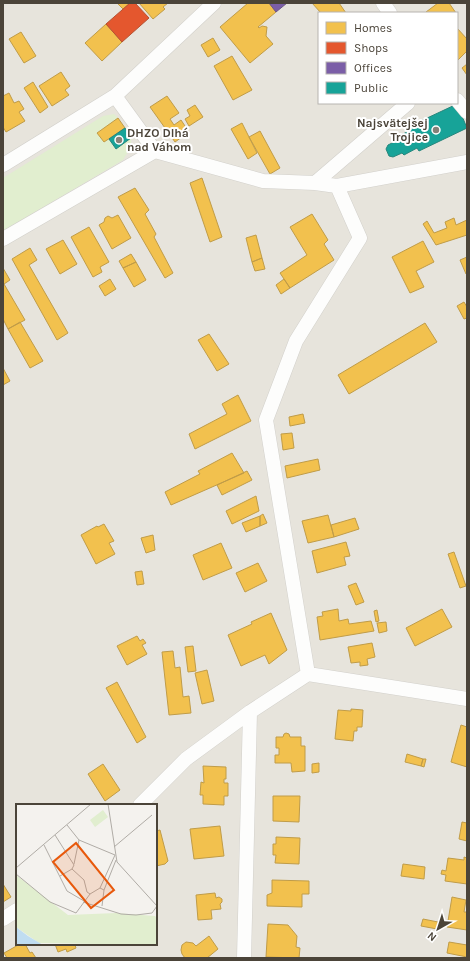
<svg xmlns="http://www.w3.org/2000/svg" width="470" height="961" font-family="Karla,sans-serif">
  <rect width="100%" height="100%" fill="#f4f2ee"/>
  <!-- residential -->
  <path fill="#e7e4dc" fill-rule="evenodd" d="M3,3H467V958H3ZM319,13H457V103H319ZM17,805H156V944H17Z"/>
  <!-- green -->
  <path fill="#e1eecf" d="M114,114L118,118L98,132L104,142L109,139L116,149L131,138V147L123,160L3,231V178L103,116Z"/>
  <!-- homes -->
  <path fill="#f2c14e" stroke="#c09c48" d="M117,3H130L123,9Z
    M139,3H168L163,7L165,9L153,19Z
    M248,3H269L276,12L258,27L259,28L262,26L267,27L266,36L273,44L250,63L220,27Z
    M312,3H339L346,13H321Z
    M438,3H449L456,13H427L426,12Z
    M106,24L122,42L102,61L85,43Z
    M457,28L467,39V51L457,61Z
    M21,32L36,56L24,63L9,39Z
    M213,38L220,50L208,57L201,45Z
    M232,56L252,90L233,100L214,66Z
    M467,64V75L462,68Z
    M61,72L70,86L65,90L69,95L52,106L39,86Z
    M33,82L48,107L40,113L24,88Z
    M9,93L14,103L19,101L24,109L19,112L25,121L6,132L3,127V96Z
    M167,96L179,113L170,119L174,125L181,120L189,132L175,142L150,107Z
    M195,105L203,117L189,126L185,119L190,116L187,110Z
    M118,118L125,128L104,142L97,133Z
    M242,123L257,153L248,159L231,129Z
    M260,131L280,168L270,174L249,137Z
    M202,178L222,237L210,242L190,183Z
    M135,188L149,210L145,214L156,234L154,237L173,273L165,278L118,197Z
    M312,214L328,240L324,244L334,260L290,288L280,273L307,255L290,227Z
    M118,215L131,238L112,249L99,225L104,222L105,218L108,216L112,218Z
    M454,218L456,225L467,220V235L436,245L423,224L427,221L434,233L447,228L445,222Z
    M89,227L109,262L100,267L102,272L93,277L71,237Z
    M256,235L262,258L252,262L246,238Z
    M63,240L77,264L60,274L46,249Z
    M423,241L434,262L416,271L424,287L410,293L392,257Z
    M30,248L37,260L29,265L68,333L57,340L12,259Z
    M131,254L136,262L123,268L119,261Z
    M467,257V273L466,274L460,260Z
    M262,258L265,269L255,271L252,262Z
    M136,262L146,280L134,287L123,268Z
    M3,268L10,280L4,284L25,320L8,329L3,319Z
    M110,279L116,289L105,296L99,286Z
    M284,279L290,288L281,294L276,285Z
    M464,302L467,307V318L464,319L457,306Z
    M20,322L43,361L30,368L8,329Z
    M425,323L437,342L349,394L338,375Z
    M209,334L229,364L217,371L198,340Z
    M3,368L10,381L3,385Z
    M238,395L251,421L195,449L189,434L227,414L222,404Z
    M303,414L305,423L290,426L289,417Z
    M292,433L294,448L283,450L281,434Z
    M232,453L244,473L171,505L165,492L200,474L198,471Z
    M318,459L320,470L287,478L285,466Z
    M247,471L252,480L222,495L217,485Z
    M256,496L259,511L232,524L226,511Z
    M263,514L267,523L260,526V516Z
    M328,515L334,537L308,543L302,521Z
    M260,516V526L246,532L242,523Z
    M355,518L359,529L334,537L331,525Z
    M104,524L114,541L109,543L115,554L96,564L81,535L97,526L98,527Z
    M153,535L155,550L146,553L141,538Z
    M346,542L350,556L344,557L346,565L317,573L312,551Z
    M221,543L232,568L203,580L193,555Z
    M454,552L466,586L460,588L448,554Z
    M258,563L267,581L245,592L236,573Z
    M142,571L144,584L137,585L135,572Z
    M356,583L364,602L356,605L348,586Z
    M338,609L339,621L348,619L349,624L371,621L374,631L320,640L317,617L323,616L322,612Z
    M442,609L452,627L415,646L406,628Z
    M377,610L379,621L376,622L374,611Z
    M271,613L287,650L269,664L265,655L241,666L228,635L252,624L251,622Z
    M386,622L387,631L379,633L377,623Z
    M137,636L140,641L143,639L146,643L142,645L147,654L127,665L117,646Z
    M372,643L375,657L367,659L368,665L360,666V662L351,663L348,647Z
    M193,646L196,671L188,672L185,647Z
    M173,651L175,668L180,667L183,697L189,696L191,713L169,715L162,652Z
    M207,670L214,701L202,704L195,673Z
    M117,682L146,737L137,743L106,688Z
    M351,709L363,710L362,727H357V731H354L353,741L335,739L338,710L351,711Z
    M461,725L467,727V767L451,762Z
    M286,733L289,734L290,737H301V746H305V771L292,772L291,763H275V755H279V748H276V737H283L284,734Z
    M407,754L423,759L421,766L405,762Z
    M423,759H426L424,767L421,766Z
    M319,763V772L312,773V764Z
    M103,764L120,790L105,801L88,774Z
    M203,766L226,767V779H224V783H228V796H224V805L203,804V795H200L201,782L204,783Z
    M273,796H300L299,822L273,821Z
    M462,822L467,823V841L459,839Z
    M220,826L224,856L194,859L190,829Z
    M160,830L168,861L165,864L156,866V831Z
    M276,837L300,838L299,864L275,863L276,855H273V844H276Z
    M464,857L467,858V884L445,881L446,875L441,874L442,870L446,871L448,858L464,860Z
    M403,864L425,867L424,879L401,876Z
    M272,880L309,881V894H302V907L267,906V895L272,893Z
    M3,884L11,897L3,902Z
    M215,893L216,898L219,897L222,899V902L220,904L221,909L211,910L212,919L198,920L196,895Z
    M452,897L466,900L464,912H467V930L447,927Z
    M423,919L438,922L437,929L421,926Z
    M268,924L288,925L297,936L296,947L300,948L299,958L266,957Z
    M209,936L218,949L207,958H185L182,954L181,950L182,945L186,942L193,943L196,946Z
    M449,942L467,945V957L447,953Z
    M20,944H25L30,953L32,952L36,958H7L4,953Z
    M55,944H78L75,945L76,948L67,952L66,949L58,952Z"/>
  <!-- shops -->
  <path fill="#e4572e" stroke="#b65131" d="M130,3H135L149,18L122,42L106,24Z"/>
  <!-- offices -->
  <path fill="#7b5ea7" stroke="#6d5686" d="M269,3H287L276,12Z"/>
  <!-- public -->
  <path fill="#17a398" stroke="#27867c" d="M457,104L467,128L419,151L417,148L404,155L402,153L393,157L389,156L386,149L388,145L396,141L395,138L409,131L408,127Z
    M125,128L131,138L116,149L109,139Z"/>
  <g fill="none" stroke-linecap="round" stroke-linejoin="round">
    <defs>
      <path id="street" d="M383,3L390,13
        M115,96L155,151L263,181L315,183L337,186L467,162
        M457,100L467,112
        M3,165L115,96L214,3
        M315,183L408,103
        M3,239L155,151
        M308,674L266,420L296,341L360,238L337,186
        M140,805L186,759L250,712
        M3,919L17,910
        M244,958L250,712L308,674L467,699"/>
    </defs>
    <!-- street casing -->
    <use href="#street" stroke="#d2d0cb" stroke-width="15"/>
    <!-- street -->
    <use href="#street" stroke="#fdfdfc" stroke-width="14"/>
  </g>
  <!-- markers -->
  <g fill="#868178" stroke="#fff" stroke-width="1.5">
    <circle cx="436" cy="130" r="4"/>
    <circle cx="119" cy="140" r="4"/>
  </g>
  <g text-anchor="middle" stroke-width="4" stroke-linejoin="round" paint-order="stroke">
    <!-- poi labels -->
    <g font-size="12" font-weight="bold" fill="#4b4439" stroke="#fff" text-anchor="end">
      <text x="428" y="127">Najsvätejšej<tspan x="428" dy="14">Trojice</tspan></text>
      <text x="127" y="137" text-anchor="start">DHZO Dlhá<tspan x="127" dy="14">nad Váhom</tspan></text>
    </g>
  </g>
  <!-- overview -->
  <g transform="translate(16 804)">
    <rect width="141" height="141" fill="#f4f2ee"/>
    <path d="M87,6L92,13L79,23L74,16ZM0,71L52,111L100,109L139,112L141,114V141L23,139L0,123Z" fill="#e1eecf"/>
    <path d="M0,123L12,132L27,141H0Z" fill="#c0ddf1"/>
    <path fill="none" stroke="#b0aca6" stroke-width="1" d="M92,0L101,58L141,102M51,21L63,36L99,51L84,84M39,31L58,61L56,65L44,72M28,41L51,87L68,97M98,43L136,11M58,60L63,36M0,64L75,0M56,65L68,76L71,88L74,90M0,70L34,98L60,109L74,90L84,84L88,86M67,98L105,110L120,111L136,109L141,102M86,102L88,86L100,56"/>
    <path fill="#e8590c" fill-opacity="0.15" stroke="#e8590c" stroke-width="2" d="M60,39L98,86L75,104L37,58Z"/>
    <rect width="141" height="141" fill="none" stroke="#4b4439" stroke-width="2"/>
  </g>
  <!-- border -->
  <rect width="470" height="961" fill="none" stroke="#4b4439" stroke-width="8"/>
  <!-- legend -->
  <rect x="318" y="12" width="140" height="92" fill="#ffffff" stroke="#b7b4b0"/>
  <rect x="326" y="22" width="20" height="12" fill="#f2c14e" stroke="#b7b4b0"/>
  <text x="354" y="32" font-size="12" fill="#4b4439">Homes</text>
  <rect x="326" y="42" width="20" height="12" fill="#e4572e" stroke="#b7b4b0"/>
  <text x="354" y="52" font-size="12" fill="#4b4439">Shops</text>
  <rect x="326" y="62" width="20" height="12" fill="#7b5ea7" stroke="#b7b4b0"/>
  <text x="354" y="72" font-size="12" fill="#4b4439">Offices</text>
  <rect x="326" y="82" width="20" height="12" fill="#17a398" stroke="#b7b4b0"/>
  <text x="354" y="92" font-size="12" fill="#4b4439">Public</text>
  <!-- north arrow -->
  <g transform="translate(438 929) rotate(219)" stroke="#ffffff" stroke-width="3" paint-order="stroke">
  <path d="M0-3L7 15L0 10L-7 15Z" fill="#4b4439"/>
  <text y="-6" font-size="11" font-weight="bold" text-anchor="middle" fill="#4b4439">N</text>
  </g>
</svg>
